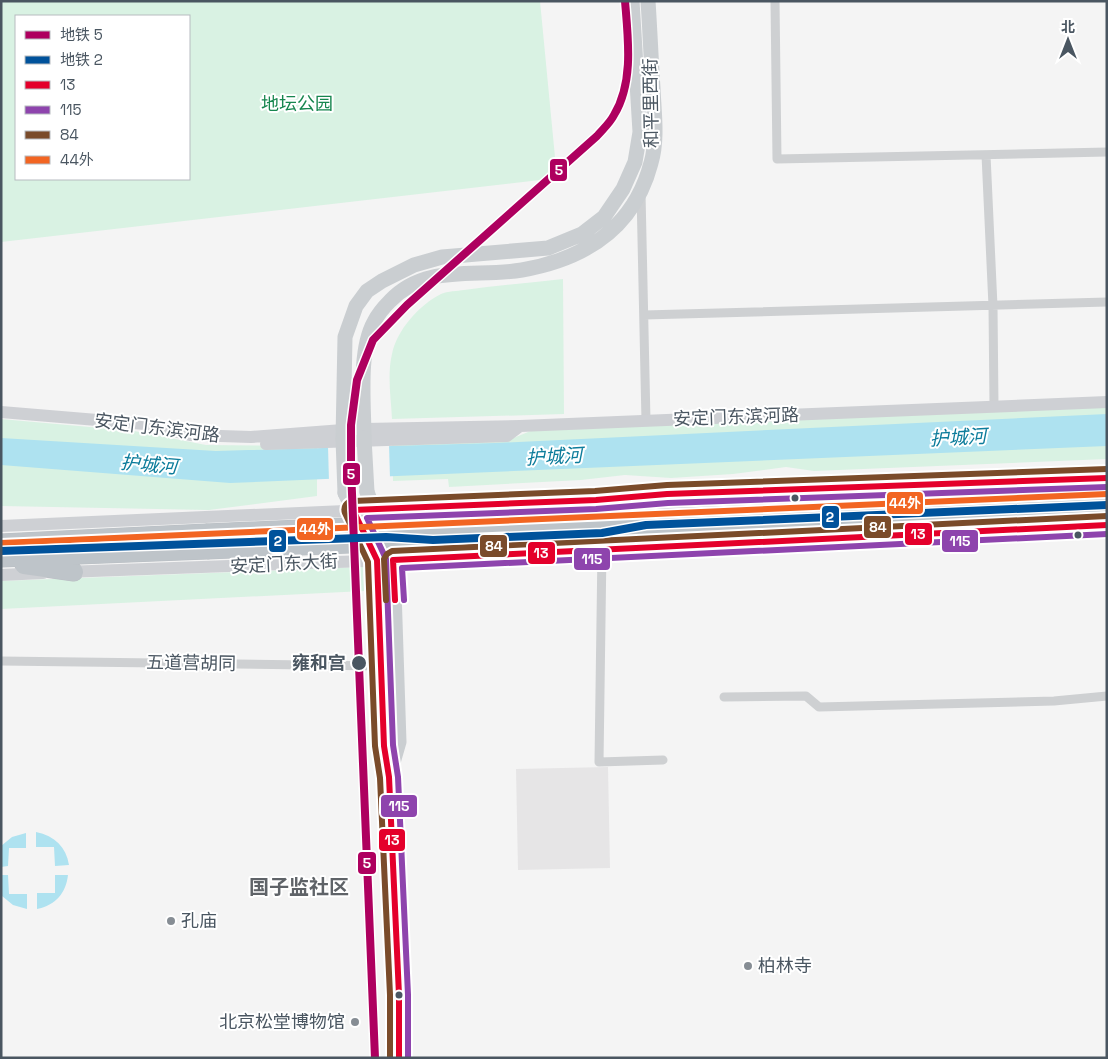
<svg xmlns="http://www.w3.org/2000/svg" width="1108" height="1059" font-family="'Space Grotesk','Noto Sans SC',sans-serif">
  <rect width="100%" height="100%" fill="#f4f4f4"/>
  <!-- education -->
  <path fill="#e6e5e6" d="M608,767L610,868L518,870L516,769Z"/>
  <!-- green -->
  <path fill="#d9f2e3" fill-rule="evenodd" d="M1,1H540L557,178L1,242ZM16,16H189V179H16Z
    M563,279L564,414L392,419C391,398 387,375 392,354C397,330 419,305 441,294C448,291 457,291 464,290C497,285 530,283 563,279Z
    M1107,407V459L814,471L786,467L733,474L671,478L625,475L581,480L449,487L448,479L393,481L392,444L511,439L533,430Z
    M1,419L134,431L206,445L317,446V496L209,510L1,506Z
    M363,567L364,591L1,609V581Z"/>
  <!-- water -->
  <path fill="#aee2f0" d="M1107,414V446L230,483L1,465V438L216,451L495,443Z
    M36,832C55,836 66,847 69,865L55,866L54,847H36Z
    M26,833V848H9L8,866L1,867V846L12,837Z
    M1,875H8L9,894H27V909L13,905L2,896Z
    M55,875H68C66,893 56,905 37,909V893H55Z"/>
  <!-- pier -->
  <path fill="#f4f4f4" d="M389,444L390,479L329,482L328,446Z"/>
  <g fill="none" stroke-linecap="round" stroke-linejoin="round">
    <defs>
      <path id="highway" d="M1008,489L1059,480
        M667,494L734,502
        M685,512L1107,494
        M970,526L1002,529
        M685,530L1107,510
        M1,543L206,533
        M676,546L719,536
        M1,558L207,550
        M24,565L74,572"/>
    </defs>
    <!-- highway casing -->
    <use href="#highway" stroke="#b9bec3" stroke-width="19"/>
    <!-- street -->
    <path stroke="#ced0d2" stroke-width="9" d="M775,1L777,159L1107,152
      M986,155L993,306L994,406
      M641,193L646,421
      M644,315L1107,302
      M602,549L599,762L663,760
      M1,661L381,666
      M724,697L806,696L819,707L1054,701L1107,696"/>
    <!-- secondary -->
    <path stroke="#ced0d4" stroke-width="12" d="M1,412L145,424L190,435L251,437L343,430
      M364,429L520,426L1107,402
      M266,444L507,436L520,426
      M1052,480L1107,478
      M707,493L1019,481
      M1,526L596,500L675,494
      M707,544L1107,525
      M65,572L393,560L685,545
      M1,575L43,573"/>
    <!-- primary -->
    <path stroke="#caced1" stroke-width="15" d="M364,438C364,405 358,351 374,322C378,314 384,307 390,301C426,263 476,278 522,270C585,259 634,228 651,163C658,139 654,113 653,88C651,59 650,30 648,1
      M343,439L345,337L356,306L367,291L382,281L414,265L442,257L548,248L582,234L604,217L623,189L635,162L640,132L632,1
      M367,492L393,560L399,742L390,773
      M345,493L377,560L384,746L389,777L399,995V1058"/>
    <!-- highway -->
    <use href="#highway" stroke="#bec4c9" stroke-width="18"/>
    <defs>
      <path id="highway-bridge" d="M206,533L685,512
        M207,550L685,530"/>
    </defs>
    <!-- highway-bridge casing -->
    <use href="#highway-bridge" stroke="#b9bec3" stroke-width="19" stroke-linecap="butt"/>
    <!-- primary-bridge -->
    <path stroke="#caced1" stroke-width="15" d="M364,438L367,492
      M343,439L345,493"/>
    <!-- highway-bridge -->
    <use href="#highway-bridge" stroke="#bec4c9" stroke-width="18"/>
    <defs>
      <path id="bus-1" d="M395,600L393,560L1107,525
        M399,1058V995L389,777L384,746L377,560L353,510L596,500L667,494L1107,478"/>
      <path id="bus-2" d="M404,600L402,568L1107,534
        M408,1058V995L398,777L393,745L386,559L367,518L596,509L668,503L1107,487"/>
      <path id="bus-3" d="M386,600L384,559L387,554L392,551L1107,516
        M390,1058V995L380,778L375,746L368,562L345,513C343,507 346,502 353,501L595,491L667,485L1107,469"/>
      <path id="bus-4" d="M1,543L1107,494"/>
    </defs>
    <!-- bus-1 casing -->
    <use href="#bus-1" stroke="#fff" stroke-width="10"/>
    <!-- bus-2 casing -->
    <use href="#bus-2" stroke="#fff" stroke-width="10"/>
    <!-- bus-3 casing -->
    <use href="#bus-3" stroke="#fff" stroke-width="10"/>
    <!-- bus-4 casing -->
    <use href="#bus-4" stroke="#fff" stroke-width="10"/>
    <!-- bus-1 -->
    <use href="#bus-1" stroke="#e4002b" stroke-width="6"/>
    <!-- bus-2 -->
    <use href="#bus-2" stroke="#8e44ad" stroke-width="6"/>
    <!-- bus-3 -->
    <use href="#bus-3" stroke="#7a4b2a" stroke-width="6"/>
    <!-- bus-4 -->
    <use href="#bus-4" stroke="#f26522" stroke-width="6"/>
    <defs>
      <path id="metro-1" d="M375,1058L351,469V425L357,380L373,340L407,305L597,136C603,129 610,123 614,115C634,82 628,38 625,1"/>
      <path id="metro-2" d="M1,551L386,537L433,540L602,533L646,525L1107,505"/>
    </defs>
    <!-- metro-1 casing -->
    <use href="#metro-1" stroke="#fff" stroke-width="11"/>
    <!-- metro-2 casing -->
    <use href="#metro-2" stroke="#fff" stroke-width="11"/>
    <!-- metro-1 -->
    <use href="#metro-1" stroke="#ae005f" stroke-width="8"/>
    <!-- metro-2 -->
    <use href="#metro-2" stroke="#00529b" stroke-width="8"/>
  </g>
  <!-- markers -->
  <g fill="#4a5661" stroke="#fff" stroke-width="2">
    <circle cx="795" cy="498" r="4.5"/>
    <circle cx="1078" cy="535" r="4.5"/>
    <circle cx="359" cy="663" r="8"/>
    <circle cx="399" cy="995" r="4.5"/>
  </g>
  <g fill="#868d94" stroke="#fff" stroke-width="2">
    <circle cx="171" cy="921" r="5"/>
    <circle cx="748" cy="966" r="5"/>
    <circle cx="355" cy="1022" r="5"/>
  </g>
  <g text-anchor="middle" stroke-width="4" stroke-linejoin="round" paint-order="stroke">
    <!-- street labels -->
    <g font-size="18" fill="#4a5661" stroke="#fff">
      <text transform="translate(651 103) rotate(-91)" y="6">和平里西街</text>
      <text transform="translate(736 417) rotate(-2)" y="6">安定门东滨河路</text>
      <text transform="translate(157 428) rotate(7)" y="6">安定门东滨河路</text>
      <text transform="translate(284 564) rotate(-3)" y="6">安定门东大街</text>
      <text transform="translate(191 663) rotate(1)" y="6">五道营胡同</text>
    </g>
    <!-- park labels -->
    <g font-size="18" fill="#17864f" stroke="#fff">
      <text x="297" y="110">地坛公园</text>
    </g>
    <!-- stop labels -->
    <g font-size="18" font-weight="bold" fill="#4a5661" stroke="#fff" text-anchor="end">
      <text x="346" y="669">雍和宫</text>
    </g>
    <!-- poi labels -->
    <g font-size="18" fill="#4a5661" stroke="#fff" text-anchor="start">
      <text x="181" y="927">孔庙</text>
      <text x="758" y="972">柏林寺</text>
      <text x="345" y="1028" text-anchor="end">北京松堂博物馆</text>
    </g>
    <!-- water labels -->
    <g font-size="19" font-style="italic" fill="#0c7c9b" stroke="#fff">
      <text transform="translate(958 437) rotate(-3)" y="7">护城河</text>
      <text transform="translate(554 456) rotate(-3)" y="7">护城河</text>
      <text transform="translate(149 464) rotate(5)" y="7">护城河</text>
    </g>
    <!-- quarter labels -->
    <g font-size="20" font-weight="bold" fill="#5f6368" stroke="#fff">
      <text x="299" y="894">国子监社区</text>
    </g>
  </g>
  <g stroke="#fff" stroke-width="2">
    <rect x="549" y="158" width="19" height="24" rx="5" fill="#ae005f"/>
    <rect x="342" y="462" width="19" height="24" rx="5" fill="#ae005f"/>
    <rect x="886" y="491" width="38" height="24" rx="5" fill="#f26522"/>
    <rect x="821" y="505" width="19" height="24" rx="5" fill="#00529b"/>
    <rect x="863" y="515" width="29" height="24" rx="5" fill="#7a4b2a"/>
    <rect x="296" y="517" width="38" height="24" rx="5" fill="#f26522"/>
    <rect x="904" y="522" width="29" height="24" rx="5" fill="#e4002b"/>
    <rect x="268" y="529" width="19" height="24" rx="5" fill="#00529b"/>
    <rect x="941" y="529" width="38" height="24" rx="5" fill="#8e44ad"/>
    <rect x="479" y="534" width="29" height="24" rx="5" fill="#7a4b2a"/>
    <rect x="527" y="541" width="29" height="24" rx="5" fill="#e4002b"/>
    <rect x="573" y="547" width="38" height="24" rx="5" fill="#8e44ad"/>
    <rect x="380" y="794" width="38" height="24" rx="5" fill="#8e44ad"/>
    <rect x="378" y="828" width="28" height="24" rx="5" fill="#e4002b"/>
    <rect x="357" y="851" width="20" height="24" rx="5" fill="#ae005f"/>
  </g>
  <g font-size="14" text-anchor="middle" font-weight="bold" fill="#fff">
    <text x="559" y="175">5</text>
    <text x="351" y="479">5</text>
    <text x="905" y="508">44外</text>
    <text x="830" y="522">2</text>
    <text x="878" y="532">84</text>
    <text x="315" y="534">44外</text>
    <text x="918" y="539">13</text>
    <text x="278" y="546">2</text>
    <text x="960" y="546">115</text>
    <text x="494" y="551">84</text>
    <text x="541" y="558">13</text>
    <text x="592" y="564">115</text>
    <text x="399" y="811">115</text>
    <text x="392" y="845">13</text>
    <text x="367" y="868">5</text>
  </g>
  <!-- border -->
  <rect width="1108" height="1059" fill="none" stroke="#4a5661" stroke-width="5"/>
  <!-- legend -->
  <rect x="15" y="15" width="175" height="165" fill="#ffffff" stroke="#b7bbc0"/>
  <rect x="25" y="31" width="25" height="8" fill="#ae005f" stroke="#b7bbc0"/>
  <text x="60" y="40" font-size="15" fill="#4a5661">地铁 5</text>
  <rect x="25" y="56" width="25" height="8" fill="#00529b" stroke="#b7bbc0"/>
  <text x="60" y="65" font-size="15" fill="#4a5661">地铁 2</text>
  <rect x="25" y="81" width="25" height="8" fill="#e4002b" stroke="#b7bbc0"/>
  <text x="60" y="90" font-size="15" fill="#4a5661">13</text>
  <rect x="25" y="106" width="25" height="8" fill="#8e44ad" stroke="#b7bbc0"/>
  <text x="60" y="115" font-size="15" fill="#4a5661">115</text>
  <rect x="25" y="131" width="25" height="8" fill="#7a4b2a" stroke="#b7bbc0"/>
  <text x="60" y="140" font-size="15" fill="#4a5661">84</text>
  <rect x="25" y="156" width="25" height="8" fill="#f26522" stroke="#b7bbc0"/>
  <text x="60" y="165" font-size="15" fill="#4a5661">44外</text>
  <!-- north arrow -->
  <g transform="translate(1068 40)" stroke="#ffffff" stroke-width="4" paint-order="stroke">
  <path d="M0-4L9 19L0 12L-9 19Z" fill="#4a5661"/>
  <text y="-8" font-size="14" font-weight="bold" text-anchor="middle" fill="#4a5661">北</text>
  </g>
</svg>
